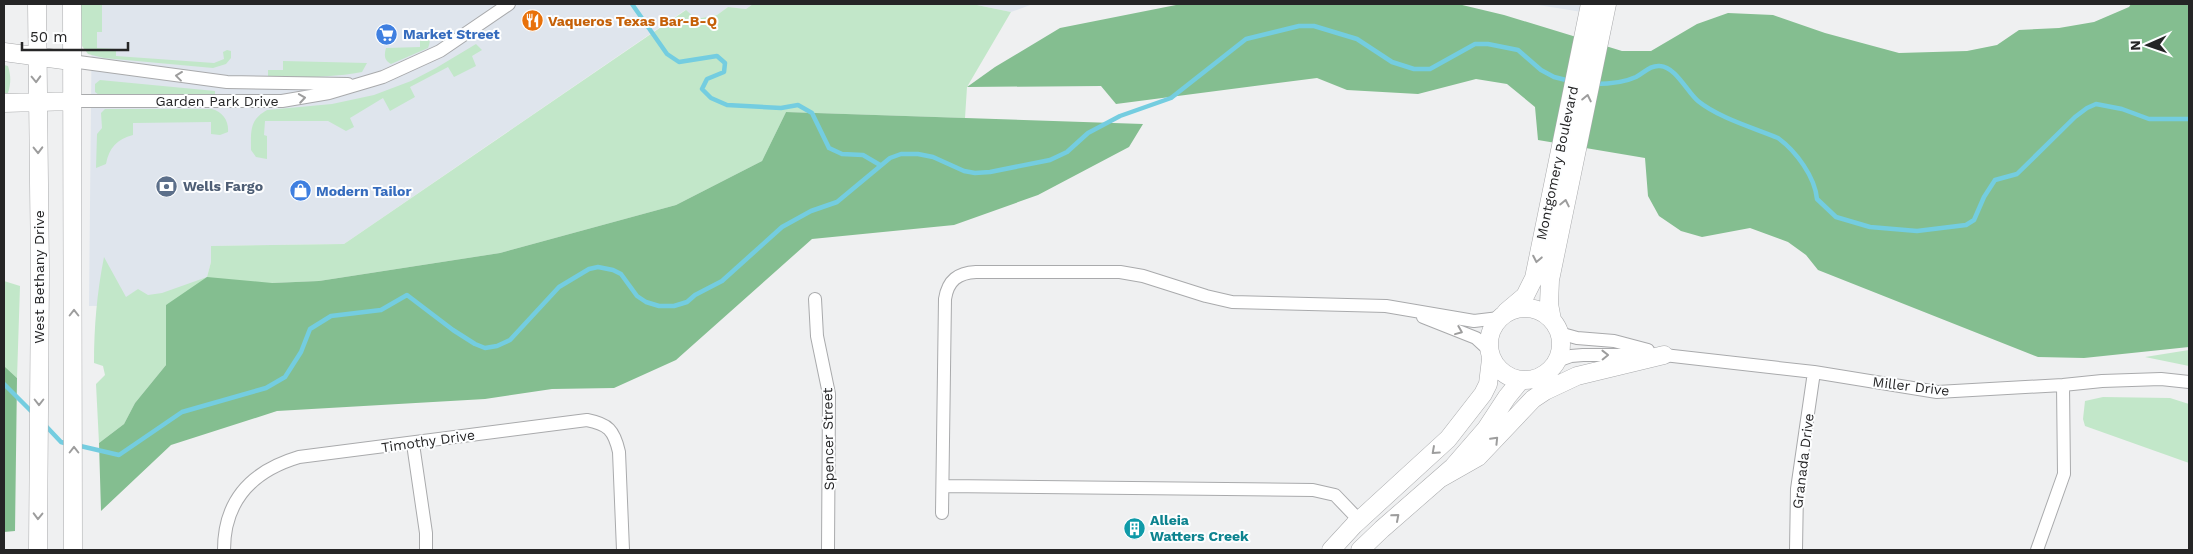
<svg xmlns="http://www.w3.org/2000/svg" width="2193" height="554" font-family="'Work Sans',sans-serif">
  <rect width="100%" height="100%" fill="#eff0f1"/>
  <!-- built -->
  <path fill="#dfe5ed" d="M92,4H753L746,9L728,7L717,15L696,19L685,10L344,244L212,246L211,262L207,277L166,305L89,306Z
    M972,4H1033L1011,12Z
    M1532,4H1584L1582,12Z"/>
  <!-- green -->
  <path fill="#c2e7c9" d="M81,4H102V32H97V48L116,49V56L214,63L224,59L223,52L227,50L231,51V58L226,64L213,68L104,58L88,54L82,46Z
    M753,4H972L1011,12L967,87L965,118L786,112L762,161L676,205L500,253L319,281L272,283L166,305V365L135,403L124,424L99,443L96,384L105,375L103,366L94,363C94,327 97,292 104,257L126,297L138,289L148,295L162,293L207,277L211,262V246L344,244L686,10L696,19L717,15L728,7L746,9Z
    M420,31H425C430,36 431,41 428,48L391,64C384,60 384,55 386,48L420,47Z
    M476,44L482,50L472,56L476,66L454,77L448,67L410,87L415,97L390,111L383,98L350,118L354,127L346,131L328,121H265L264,135L267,136V159L256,157L251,150C251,132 249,120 267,110L332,104L374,95L411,81L436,68Z
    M283,61L367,63L362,72C331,78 300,77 268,77V70H283Z
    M4,65L8,66C11,76 11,83 8,93H4Z
    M100,80L215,91V96L99,95L95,92V84Z
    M105,109H212C223,112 229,121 228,132L220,135L211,134V122L133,123V135C117,139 109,148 106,164L96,168L97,134L102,128L101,113Z
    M4,281L20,286L17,378L4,366Z
    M2189,350V366L2145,357Z
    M2103,397L2170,398L2189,404V463L2085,426L2083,419L2085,401Z"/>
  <!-- forest -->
  <path fill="#84be90" d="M1181,4H1458L1504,15L1622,51H1651L1697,24L1728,13L1773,15L1825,33L1899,53L1967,51L1997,45L2019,30L2059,28L2094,22L2129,7L2131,4H2189V347L2084,358L2038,357L1818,270L1806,255L1788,242L1750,228L1702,237L1681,231L1659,216L1648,196L1645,158L1538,140L1535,107L1507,84L1476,79L1418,94L1347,90L1317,78L1116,104L1101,86L967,87L995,67L1060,28Z
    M786,112L1143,124L1129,147L1038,195L954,225L812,239L676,360L614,388L552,389L485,399L277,411L171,445L101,511L99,443L124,424L135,403L166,365V305L207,277L272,283L319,281L500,253L676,205L762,161Z
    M4,366L17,378L15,531L4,532Z"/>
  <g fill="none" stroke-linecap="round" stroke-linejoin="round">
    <!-- stream -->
    <path stroke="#74cde0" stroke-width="4.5" d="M632,4L667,54L679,62L717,56L725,63L724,72L707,79L702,89L711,98L727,105L781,108L798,105L812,113L829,148L842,154L863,155L880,165
      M1595,84C1609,84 1623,83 1636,77C1644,73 1650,65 1660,66C1676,67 1687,92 1698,101C1719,118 1754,128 1778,138C1796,151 1815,177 1817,199L1836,217L1870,227L1917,231L1966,225L1974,220L1984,197L1995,180L2017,174L2075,117L2087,108L2096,104L2122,109L2149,119H2189
      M4,384L33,413
      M44,424L61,442L68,444
      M76,445L119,455L182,412L266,388L285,377L301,352L310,329L331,316L381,310L407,295L453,330L475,344L485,348L497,346L510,340L559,287L589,269L598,267L613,270L621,274L637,296L646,302L659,306H674L687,302L695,295L722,281L782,227L811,211L837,202L890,158L901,154H918L933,157L964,171L975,173L990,172L1050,160L1067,152L1088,133L1120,116L1171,98L1246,39L1299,26H1314L1357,39L1392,62L1414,69H1430L1475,44H1488L1518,50L1541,70L1554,77L1570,81"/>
    <defs>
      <path id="street" d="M71,61L227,82L348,84
        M72,101H282L329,93L383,77L440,51L509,4
        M815,299L817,336L829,394L828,550
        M1423,317L1476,338L1489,350
        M1559,333L1577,338L1614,341L1648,350
        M1557,361L1571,356L1583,355H1664L1814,372L1937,392L2063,385L2102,381L2161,379L2189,382
        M413,444L426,533V550
        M943,486L1313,490L1335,495L1359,520
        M942,513L945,299C948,280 958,273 976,272H1120L1143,276L1206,296L1232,302L1386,306L1474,321L1499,318
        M224,550C224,500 252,471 299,457L587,420C608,424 614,430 619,452L623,550
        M1796,550L1797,489L1814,372
        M2037,550L2064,474L2063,385"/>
      <path id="secondary" d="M37,4L40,272L38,550
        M72,4L73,550
        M4,52L71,61
        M4,103L72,101
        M1489 344a36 36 0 1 1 72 0a36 36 0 1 1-72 0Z
        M1506,312L1525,296L1534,278L1590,4
        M1552,320L1549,304L1550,280L1607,4
        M1441,478L1478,457L1533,399L1545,391L1577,376L1664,355
        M1331,550L1354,525L1448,439L1483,394L1488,384L1491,359
        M1360,550L1382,529L1453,467L1486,429L1507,397L1520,381"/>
    </defs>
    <!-- street casing -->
    <use href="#street" stroke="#a9aaac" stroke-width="14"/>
    <!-- secondary casing -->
    <use href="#secondary" stroke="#a9aaac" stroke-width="19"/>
    <!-- street -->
    <use href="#street" stroke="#fff" stroke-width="12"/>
    <!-- secondary -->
    <use href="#secondary" stroke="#fff" stroke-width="18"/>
  </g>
  <!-- one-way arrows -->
  <defs><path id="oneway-chevron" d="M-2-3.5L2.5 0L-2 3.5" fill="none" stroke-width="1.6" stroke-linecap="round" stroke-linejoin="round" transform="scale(1.25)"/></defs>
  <g stroke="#9d9d9d">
    <use href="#oneway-chevron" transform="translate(179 76) rotate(-173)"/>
    <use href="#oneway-chevron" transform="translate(36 79) rotate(88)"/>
    <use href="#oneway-chevron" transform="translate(302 98) rotate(-9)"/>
    <use href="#oneway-chevron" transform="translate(1587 98) rotate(-78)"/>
    <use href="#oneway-chevron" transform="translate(38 150) rotate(89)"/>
    <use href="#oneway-chevron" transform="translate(1565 203) rotate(-78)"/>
    <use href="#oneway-chevron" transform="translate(1537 259) rotate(101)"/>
    <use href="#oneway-chevron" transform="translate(74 313) rotate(-90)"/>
    <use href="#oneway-chevron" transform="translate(1459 331) rotate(22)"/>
    <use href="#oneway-chevron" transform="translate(1605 355) rotate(-1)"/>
    <use href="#oneway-chevron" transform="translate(39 402) rotate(90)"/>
    <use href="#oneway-chevron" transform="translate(1495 440) rotate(-46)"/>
    <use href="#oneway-chevron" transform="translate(74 450) rotate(-90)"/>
    <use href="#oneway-chevron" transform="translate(1435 451) rotate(138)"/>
    <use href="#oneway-chevron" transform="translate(38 516) rotate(91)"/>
    <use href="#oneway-chevron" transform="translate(1396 517) rotate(-41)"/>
  </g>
  <!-- icons -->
  <defs>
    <symbol id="restaurant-disc" viewBox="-11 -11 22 22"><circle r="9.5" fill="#e8710a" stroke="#fdfeff"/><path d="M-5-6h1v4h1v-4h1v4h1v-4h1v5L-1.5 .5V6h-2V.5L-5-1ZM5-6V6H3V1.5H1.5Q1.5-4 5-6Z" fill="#fff"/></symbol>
    <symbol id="supermarket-disc" viewBox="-11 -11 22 22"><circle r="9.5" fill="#3f7fe0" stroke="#fdfeff"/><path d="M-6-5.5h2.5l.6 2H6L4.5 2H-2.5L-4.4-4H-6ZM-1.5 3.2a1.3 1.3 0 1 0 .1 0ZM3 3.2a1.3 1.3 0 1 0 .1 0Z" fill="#fff"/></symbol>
    <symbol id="bank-disc" viewBox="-11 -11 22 22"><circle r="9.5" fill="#5c6f8a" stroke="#fdfeff"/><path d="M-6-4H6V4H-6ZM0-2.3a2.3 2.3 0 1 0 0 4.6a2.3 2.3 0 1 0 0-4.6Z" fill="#fff"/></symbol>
    <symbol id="shop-disc" viewBox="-11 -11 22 22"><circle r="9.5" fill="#3f7fe0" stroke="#fdfeff"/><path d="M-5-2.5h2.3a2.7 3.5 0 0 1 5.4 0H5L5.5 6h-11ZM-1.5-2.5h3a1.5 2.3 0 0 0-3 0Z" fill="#fff"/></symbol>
    <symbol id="building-disc" viewBox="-11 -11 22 22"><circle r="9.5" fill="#0f9aa8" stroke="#fdfeff"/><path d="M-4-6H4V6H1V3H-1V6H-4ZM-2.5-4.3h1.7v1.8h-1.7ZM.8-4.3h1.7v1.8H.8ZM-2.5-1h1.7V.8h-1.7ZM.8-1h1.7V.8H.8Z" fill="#fff"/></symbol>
  </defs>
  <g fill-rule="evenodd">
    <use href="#restaurant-disc" x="520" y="8" width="25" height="25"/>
    <use href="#supermarket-disc" x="374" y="22" width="25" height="25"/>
    <use href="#bank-disc" x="154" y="174" width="25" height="25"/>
    <use href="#shop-disc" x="288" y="178" width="25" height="25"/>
    <use href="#building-disc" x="1122" y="516" width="25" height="25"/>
  </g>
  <g text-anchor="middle" stroke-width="4" stroke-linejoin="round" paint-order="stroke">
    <!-- food labels -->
    <g font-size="14" font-weight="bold" fill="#c56008" stroke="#fdfeff" text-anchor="start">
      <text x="548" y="26">Vaqueros Texas Bar-B-Q</text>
    </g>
    <!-- shop labels -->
    <g font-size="14" font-weight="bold" fill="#366cbe" stroke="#fdfeff" text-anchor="start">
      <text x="403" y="39">Market Street</text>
      <text x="316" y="196">Modern Tailor</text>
    </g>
    <!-- street labels -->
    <g font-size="14" fill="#252526" stroke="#fdfeff">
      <text x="217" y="106">Garden Park Drive</text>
      <text transform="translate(1557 163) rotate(-78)" y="5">Montgomery Boulevard</text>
      <text transform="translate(39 277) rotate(-90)" y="5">West Bethany Drive</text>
      <text transform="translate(1911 386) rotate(7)" y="5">Miller Drive</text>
      <text transform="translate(828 439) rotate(-91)" y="5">Spencer Street</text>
      <text transform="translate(428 441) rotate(-8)" y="5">Timothy Drive</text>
      <text transform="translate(1803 461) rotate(-83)" y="5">Granada Drive</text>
    </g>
    <!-- service labels -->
    <g font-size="14" font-weight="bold" fill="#4e5e75" stroke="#fdfeff" text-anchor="start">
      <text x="183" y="191">Wells Fargo</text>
    </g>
    <!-- culture labels -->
    <g font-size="14" font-weight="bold" fill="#0d838f" stroke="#fdfeff" text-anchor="start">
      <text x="1150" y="525">Alleia<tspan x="1150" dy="16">Watters Creek</tspan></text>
    </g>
  </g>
  <!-- border -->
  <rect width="2193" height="554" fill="none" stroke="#252526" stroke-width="10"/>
  <!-- north arrow -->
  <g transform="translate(2148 45) rotate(268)" stroke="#fdfeff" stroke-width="4" paint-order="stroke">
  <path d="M0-4L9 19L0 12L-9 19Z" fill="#252526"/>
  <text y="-8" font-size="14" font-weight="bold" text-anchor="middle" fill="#252526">N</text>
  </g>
  <!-- scale -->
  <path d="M22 42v8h106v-8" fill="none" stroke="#252526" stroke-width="2.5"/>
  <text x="30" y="42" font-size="15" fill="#252526" stroke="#fdfeff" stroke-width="4" paint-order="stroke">50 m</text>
</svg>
